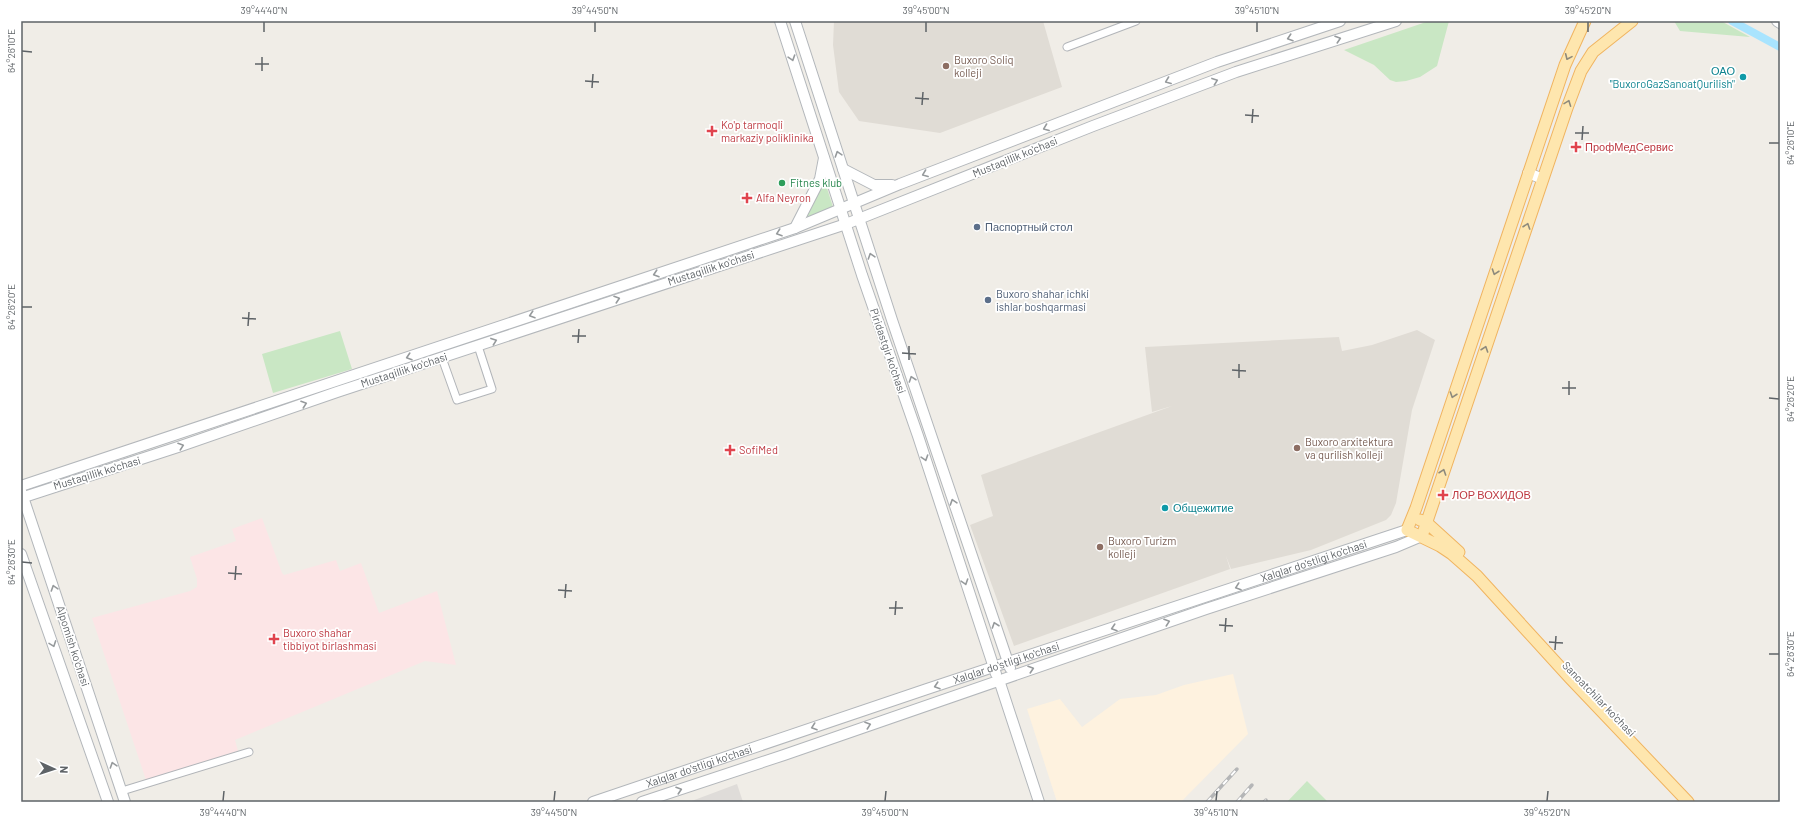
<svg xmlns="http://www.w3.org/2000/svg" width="1801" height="823" font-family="Barlow,sans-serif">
  <rect width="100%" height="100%" fill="#f0ede7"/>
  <!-- commercial -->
  <path fill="#fef2df" d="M1233,674L1248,734L1181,802H1057L1027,709L1060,699L1082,727L1120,699L1156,695L1184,685Z"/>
  <!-- industrial -->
  <path fill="#dfdcd9" d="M737,784L743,802H689Z"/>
  <!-- education -->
  <path fill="#e0dcd5" d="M834,21H1043L1062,87L940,133L859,121L839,92L833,45Z
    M1417,330L1435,340L1412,410L1396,503L1391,515L1386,520L1311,550L1231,569L1226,556L1230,569L1014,646L970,525L993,516L981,475L1172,406L1152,412L1145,347L1339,337L1342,351L1372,345Z"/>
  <!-- medical -->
  <path fill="#fce5e6" d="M262,518L282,573L284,575L336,560L340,571L361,563L379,613L437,591L456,665L425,661L235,740L238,751L146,780L92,618L190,591L197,587V579L190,557L236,541L232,529Z"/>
  <!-- green -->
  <path fill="#c9e7c4" d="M1429,21H1449L1437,66L1420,77L1406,81L1396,82L1390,80L1374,65L1344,50Z
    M1674,21H1721L1750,37L1680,31Z
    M824,179L833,207L801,221Z
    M340,331L352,369L273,393L262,354Z
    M1307,781L1328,802H1287Z"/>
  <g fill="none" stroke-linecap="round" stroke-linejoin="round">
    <!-- canal -->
    <path stroke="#a9e4fe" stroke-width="8" d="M1732,21L1780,47"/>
    <defs>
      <path id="street" d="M1067,47L1136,21
        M442,358L457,400L492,389L478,346
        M122,791L249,752"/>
      <g id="secondary">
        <path d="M780,21L862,275L918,436L996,674"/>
        <path d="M795,21L892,320L1010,668"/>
        <path d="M1777,21L1780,23"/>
        <path d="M843,169L874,185H892"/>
        <path d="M1528,173L1543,179"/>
        <path d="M795,228L820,179L824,158"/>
        <path d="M21,486L795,228L900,184L1217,62L1340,21"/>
        <path d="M21,491L125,802"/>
        <path d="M21,498L178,447L337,392L846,224L1093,126L1236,72L1396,21"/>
        <path d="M21,554L108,802"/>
        <path d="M999,680L1039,802"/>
        <path id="s1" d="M593,802L927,689L1407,530"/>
        <path d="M642,802L784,755L1206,609L1396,547L1422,536"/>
      </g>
      <path id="primary" d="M1585,21L1565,65L1416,508L1407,530L1440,546L1452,554L1477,576L1570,678L1688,802
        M1420,520L1426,522L1459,552
        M1422,536L1567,108L1581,71L1593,52L1632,21"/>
    </defs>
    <!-- street casing -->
    <use href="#street" stroke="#b2b5b9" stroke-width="9"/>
    <!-- secondary casing -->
    <use href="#secondary" stroke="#b3b7bb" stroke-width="12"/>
    <!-- primary casing -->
    <use href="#primary" stroke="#f0b460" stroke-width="13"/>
    <!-- street -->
    <use href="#street" stroke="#fff" stroke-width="7"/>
    <!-- secondary -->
    <use href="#secondary" stroke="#fff" stroke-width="10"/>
    <!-- primary -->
    <use href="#primary" stroke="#fee6ae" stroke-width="11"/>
    <defs>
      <path id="rail" d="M1207,802L1237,769
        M1237,802L1252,785
        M1264,802L1266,800"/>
    </defs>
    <!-- rail casing -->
    <use href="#rail" stroke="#b5b6b7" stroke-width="3.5"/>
    <!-- rail -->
    <use href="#rail" stroke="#fff" stroke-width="2" stroke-dasharray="6" stroke-linecap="butt"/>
  </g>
  <!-- one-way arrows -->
  <defs><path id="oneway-chevron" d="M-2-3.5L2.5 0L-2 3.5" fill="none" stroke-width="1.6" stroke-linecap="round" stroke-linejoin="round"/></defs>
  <g stroke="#969a9c">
    <use href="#oneway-chevron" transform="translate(1290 38) rotate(162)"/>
    <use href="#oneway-chevron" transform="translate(1338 39) rotate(-18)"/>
    <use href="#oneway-chevron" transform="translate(792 58) rotate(72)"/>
    <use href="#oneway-chevron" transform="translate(1168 81) rotate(159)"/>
    <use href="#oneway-chevron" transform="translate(1215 81) rotate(-20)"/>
    <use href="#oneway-chevron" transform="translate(1046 128) rotate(159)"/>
    <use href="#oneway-chevron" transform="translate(838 154) rotate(-108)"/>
    <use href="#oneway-chevron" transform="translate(925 174) rotate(159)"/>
    <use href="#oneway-chevron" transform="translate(779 233) rotate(161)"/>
    <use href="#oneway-chevron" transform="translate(871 256) rotate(-108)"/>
    <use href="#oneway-chevron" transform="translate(656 274) rotate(162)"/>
    <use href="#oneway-chevron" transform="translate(617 299) rotate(-18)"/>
    <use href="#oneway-chevron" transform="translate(532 315) rotate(162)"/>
    <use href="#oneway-chevron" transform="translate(494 341) rotate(-20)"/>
    <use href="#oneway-chevron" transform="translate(409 357) rotate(162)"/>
    <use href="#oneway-chevron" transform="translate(912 379) rotate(-109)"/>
    <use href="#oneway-chevron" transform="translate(304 404) rotate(-19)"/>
    <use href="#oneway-chevron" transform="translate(181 446) rotate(-19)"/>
    <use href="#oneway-chevron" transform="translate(925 458) rotate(72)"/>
    <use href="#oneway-chevron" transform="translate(953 502) rotate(-108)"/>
    <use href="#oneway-chevron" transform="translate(965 582) rotate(72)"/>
    <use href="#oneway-chevron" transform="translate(1238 587) rotate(161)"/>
    <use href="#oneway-chevron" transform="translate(54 588) rotate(-108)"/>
    <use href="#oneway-chevron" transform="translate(1167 622) rotate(-19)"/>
    <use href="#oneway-chevron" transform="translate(995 625) rotate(-109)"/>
    <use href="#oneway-chevron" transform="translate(1114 628) rotate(162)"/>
    <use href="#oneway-chevron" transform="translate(53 644) rotate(70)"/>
    <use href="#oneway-chevron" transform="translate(1031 669) rotate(-18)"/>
    <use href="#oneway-chevron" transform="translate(937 686) rotate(162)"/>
    <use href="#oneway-chevron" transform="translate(868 725) rotate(-19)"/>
    <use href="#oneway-chevron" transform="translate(814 727) rotate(161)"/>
    <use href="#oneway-chevron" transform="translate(113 765) rotate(-108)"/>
    <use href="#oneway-chevron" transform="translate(679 790) rotate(-18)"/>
  </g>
  <g stroke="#8e8a7c">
    <use href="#oneway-chevron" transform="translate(1568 57) rotate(114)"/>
    <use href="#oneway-chevron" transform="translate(1568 103) rotate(-69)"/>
    <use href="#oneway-chevron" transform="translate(1527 226) rotate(-71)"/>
    <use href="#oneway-chevron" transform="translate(1495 272) rotate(109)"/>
    <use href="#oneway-chevron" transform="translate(1485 349) rotate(-71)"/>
    <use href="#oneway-chevron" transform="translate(1453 395) rotate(109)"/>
    <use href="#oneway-chevron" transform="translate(1443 472) rotate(-71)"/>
  </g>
  <!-- ticks -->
  <path fill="none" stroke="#5e6367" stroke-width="1.5" d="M264,32V22M595,32V22M926,32V22M1257,32V22M1588,32V22M22,51L32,52M255,64H269M262,71V57M585,81L599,82M592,88L593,74M915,98L929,99M922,105L923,92M1245,115L1259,116M1252,123L1253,109M1575,133H1589M1582,140L1583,126M1769,143H1779M22,307H32M242,318L256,319M248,326L249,312M572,336H586M578,343L579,329M902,353L916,354M909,360V346M1232,370L1246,371M1239,378V364M1562,388H1576M1569,395V381M1769,398L1779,399M22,562L32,563M228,573L242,574M235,580L236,566M558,590L572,591M565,598L566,584M889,608H903M895,615L896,601M1219,625L1233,626M1225,632L1226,618M1549,642L1563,643M1555,650L1556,636M1769,654H1779M223,801L224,791M554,801L555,791M885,801L886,791M1216,801L1217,791M1547,801L1548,791"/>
  <!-- markers -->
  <g fill="#8d6e63" stroke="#fff" stroke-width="1.5">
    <circle cx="946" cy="66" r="4"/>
    <circle cx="1297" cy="448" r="4"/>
    <circle cx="1100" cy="547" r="4"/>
  </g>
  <g fill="#0f9aa8" stroke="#fff" stroke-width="1.5">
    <circle cx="1743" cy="77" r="4"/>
    <circle cx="1165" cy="508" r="4"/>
  </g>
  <g fill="#e0444e" stroke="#fff" stroke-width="1.5">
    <path d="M710 125h4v4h4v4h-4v4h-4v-4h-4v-4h4z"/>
    <path d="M1574 141h4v4h4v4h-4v4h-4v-4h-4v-4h4z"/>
    <path d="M745 192h4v4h4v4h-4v4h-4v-4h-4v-4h4z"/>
    <path d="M728 444h4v4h4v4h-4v4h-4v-4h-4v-4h4z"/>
    <path d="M1441 489h4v4h4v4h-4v4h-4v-4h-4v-4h4z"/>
    <path d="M272 633h4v4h4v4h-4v4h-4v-4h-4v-4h4z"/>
  </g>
  <circle fill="#2e9e5b" stroke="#fff" stroke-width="1.5" cx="782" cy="183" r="4"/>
  <g fill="#5c6f8a" stroke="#fff" stroke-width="1.5">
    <circle cx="977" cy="227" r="4"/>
    <circle cx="988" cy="300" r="4"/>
  </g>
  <g text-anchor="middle" stroke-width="3.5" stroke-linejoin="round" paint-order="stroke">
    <!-- education labels -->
    <g font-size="11" fill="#785e54" stroke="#fff" text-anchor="start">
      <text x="954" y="64">Buxoro Soliq<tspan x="954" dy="13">kolleji</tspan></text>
      <text x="1305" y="446">Buxoro arxitektura<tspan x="1305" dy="13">va qurilish kolleji</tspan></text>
      <text x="1108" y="545">Buxoro Turizm<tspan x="1108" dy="13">kolleji</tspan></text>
    </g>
    <!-- culture labels -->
    <g font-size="11" fill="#0d838f" stroke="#fff" text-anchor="end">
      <text x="1735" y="75">ОАО<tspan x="1735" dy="13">"BuxoroGazSanoatQurilish"</tspan></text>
      <text x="1173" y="512" text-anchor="start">Общежитие</text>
    </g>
    <!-- health labels -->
    <g font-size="11" fill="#be3a42" stroke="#fff" text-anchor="start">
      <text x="721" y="129">Ko'p tarmoqli<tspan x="721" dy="13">markaziy poliklinika</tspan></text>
      <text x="1585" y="151">ПрофМедСервис</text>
      <text x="756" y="202">Alfa Neyron</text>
      <text x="739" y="454">SofiMed</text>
      <text x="1452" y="499">ЛОР ВОХИДОВ</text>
      <text x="283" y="637">Buxoro shahar<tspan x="283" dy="13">tibbiyot birlashmasi</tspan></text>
    </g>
    <!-- street labels -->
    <g font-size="11" fill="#5e6367" stroke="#fff">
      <text transform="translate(1015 157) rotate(-22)" y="4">Mustaqillik ko'chasi</text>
      <text transform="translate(711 268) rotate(-18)" y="4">Mustaqillik ko'chasi</text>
      <text transform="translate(888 351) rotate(71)" y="4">Piridastgir ko'chasi</text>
      <text transform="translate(404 370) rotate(-18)" y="4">Mustaqillik ko'chasi</text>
      <text transform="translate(97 473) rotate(-17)" y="4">Mustaqillik ko'chasi</text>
      <text dy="4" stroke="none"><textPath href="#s1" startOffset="760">Xalqlar do'stligi ko'chasi</textPath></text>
      <text transform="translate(73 646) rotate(72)" y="4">Alpomish ko'chasi</text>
      <text dy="4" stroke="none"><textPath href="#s1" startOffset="436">Xalqlar do'stligi ko'chasi</textPath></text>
      <text transform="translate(1599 699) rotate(46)" y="4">Sanoatchilar ko'chasi</text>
      <text dy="4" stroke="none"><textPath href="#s1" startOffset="112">Xalqlar do'stligi ko'chasi</textPath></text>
    </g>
    <!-- leisure labels -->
    <g font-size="11" fill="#27864d" stroke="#fff" text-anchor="start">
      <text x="790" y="187">Fitnes klub</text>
    </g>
    <!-- service labels -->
    <g font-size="11" fill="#4e5e75" stroke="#fff" text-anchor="start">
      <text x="985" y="231">Паспортный стол</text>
      <text x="996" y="298">Buxoro shahar ichki<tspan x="996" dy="13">ishlar boshqarmasi</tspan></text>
    </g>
  </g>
  <!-- border -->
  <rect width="1801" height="823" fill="none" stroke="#ffffff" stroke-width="44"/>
  <!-- north arrow -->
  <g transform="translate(54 769) rotate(93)" stroke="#ffffff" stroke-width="3" paint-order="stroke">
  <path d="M0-3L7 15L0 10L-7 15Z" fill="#5e6367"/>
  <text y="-6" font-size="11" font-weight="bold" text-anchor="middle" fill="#5e6367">N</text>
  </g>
  <rect x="22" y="22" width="1757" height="779" fill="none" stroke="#5e6367" stroke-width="1.5"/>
  <g font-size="10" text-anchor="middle" fill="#5e6367">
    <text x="264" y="14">39°44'40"N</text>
    <text x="595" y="14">39°44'50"N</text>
    <text x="926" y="14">39°45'00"N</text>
    <text x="1257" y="14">39°45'10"N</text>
    <text x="1588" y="14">39°45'20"N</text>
    <text transform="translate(11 51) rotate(-90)" y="4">64°26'10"E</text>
    <text transform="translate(1790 143) rotate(-90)" y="4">64°26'10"E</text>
    <text transform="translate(11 307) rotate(-90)" y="4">64°26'20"E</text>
    <text transform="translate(1790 399) rotate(-90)" y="4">64°26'20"E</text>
    <text transform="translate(11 562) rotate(-90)" y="4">64°26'30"E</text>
    <text transform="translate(1790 654) rotate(-90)" y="4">64°26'30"E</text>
    <text x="223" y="816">39°44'40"N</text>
    <text x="554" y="816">39°44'50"N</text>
    <text x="885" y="816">39°45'00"N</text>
    <text x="1216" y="816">39°45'10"N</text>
    <text x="1547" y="816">39°45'20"N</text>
  </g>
</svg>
